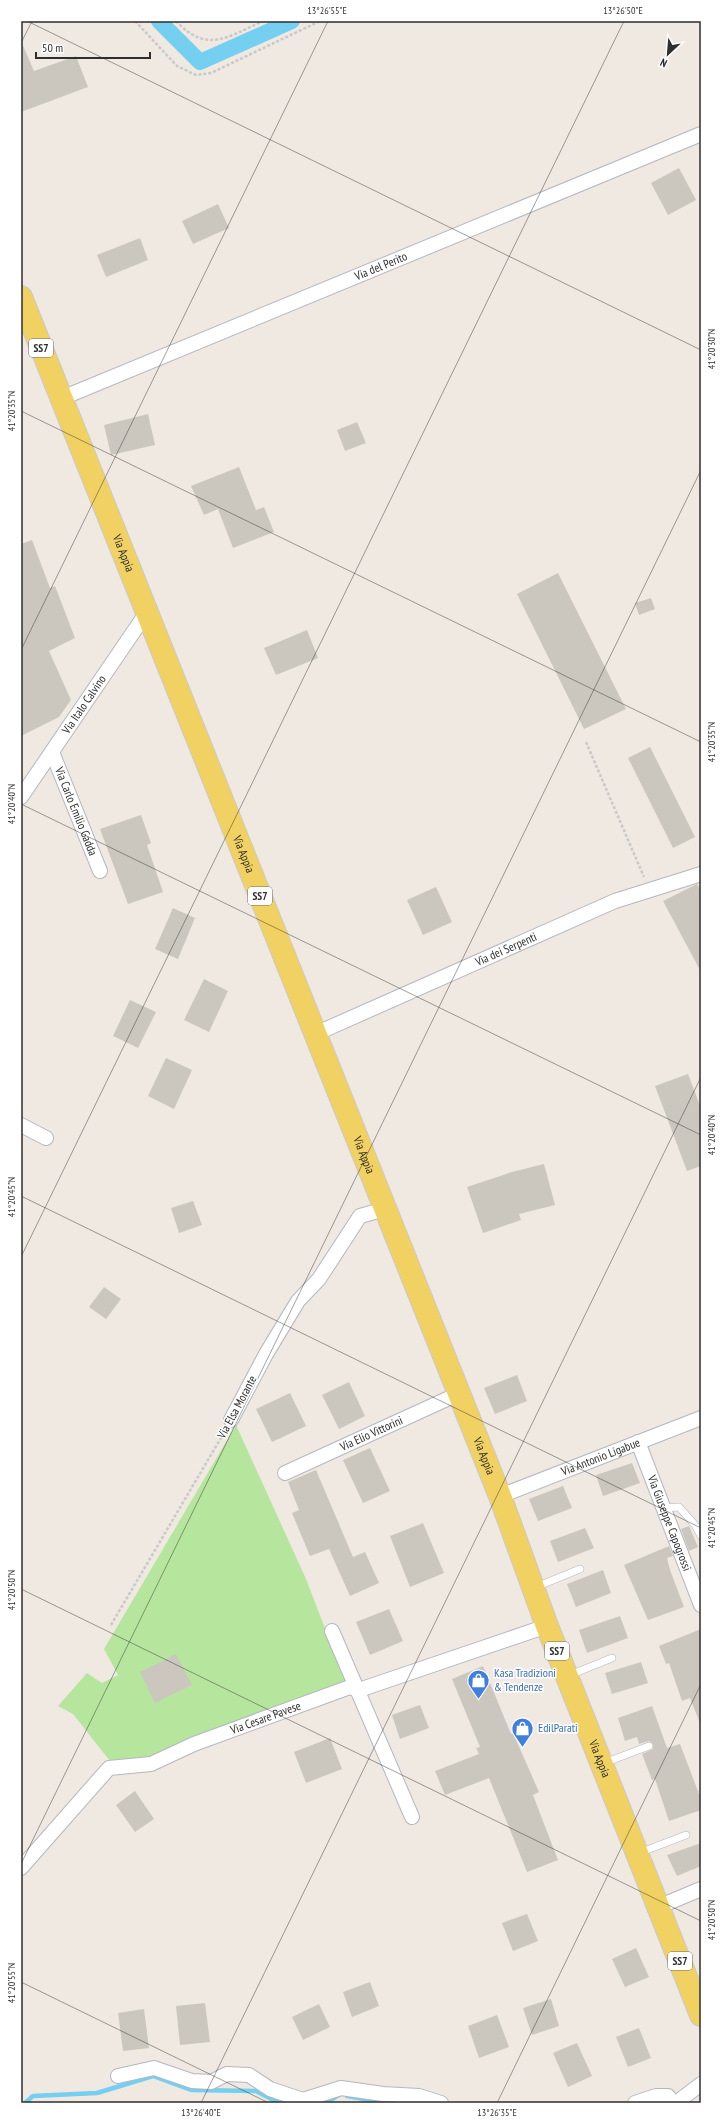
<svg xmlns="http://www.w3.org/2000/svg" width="722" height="2124" font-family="'PT Sans Narrow',sans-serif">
  <rect width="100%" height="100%" fill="#efe9e1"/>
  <!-- green -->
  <path fill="#b6e59e" d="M236,1425L306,1579L346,1683L147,1760L110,1761L73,1714L58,1706L87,1673L102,1683L118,1675L104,1649Z"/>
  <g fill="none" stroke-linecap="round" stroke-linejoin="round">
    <!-- stream -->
    <path stroke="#75cff0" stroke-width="4.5" d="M347,2096L387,2103
      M25,2103L33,2096L97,2093L153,2076L191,2090L256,2091L279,2103
      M326,2103L340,2094"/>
    <!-- canal -->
    <path stroke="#75cff0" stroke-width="16" d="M159,21L200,62L292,21"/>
  </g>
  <!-- building -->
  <path fill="#cbc7bf" d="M21,41L34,71L76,56L88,87L21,112Z
    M679,168L696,200L668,215L651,183Z
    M218,204L229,228L193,244L182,221Z
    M140,238L148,260L106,277L97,255Z
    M148,414L155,445L111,455L104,425Z
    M357,422L366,443L345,451L337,430Z
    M239,467L256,510L264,507L274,532L233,548L218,509L204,515L191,486Z
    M32,540L50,588L55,586L75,638L49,651L71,700L59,717L21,736V544Z
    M558,573L626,709L584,729L517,594Z
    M651,598L655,609L639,615L635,603Z
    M307,630L318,658L276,675L264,648Z
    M650,747L695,837L673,848L628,758Z
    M141,815L151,843L147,845L163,892L128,904L100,829Z
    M697,884L701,891V972L663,901Z
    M436,887L452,922L423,935L407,900Z
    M173,908L195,918L178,959L155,949Z
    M204,979L228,991L209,1032L184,1020Z
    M130,1000L156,1012L138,1048L113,1036Z
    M166,1058L192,1070L174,1109L148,1096Z
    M688,1074L701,1108V1166L687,1171L655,1086Z
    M544,1164L555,1205L519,1214L521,1220L483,1233L467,1187L512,1172Z
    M193,1201L202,1225L179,1233L171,1208Z
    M104,1287L121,1299L106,1319L89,1307Z
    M517,1375L527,1401L495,1414L484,1388Z
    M349,1382L365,1416L339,1429L322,1395Z
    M290,1393L306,1426L272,1442L256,1409Z
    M370,1448L390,1491L363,1503L343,1460Z
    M632,1463L640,1483L603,1496L596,1475Z
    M316,1470L353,1557L365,1552L379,1583L350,1596L329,1549L310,1556L292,1513L299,1510L288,1482Z
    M563,1486L572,1508L538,1521L529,1499Z
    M423,1523L444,1573L410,1587L390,1536Z
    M689,1526L698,1547L689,1551L681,1529Z
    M585,1528L594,1548L558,1562L550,1541Z
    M669,1546L673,1556L667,1558L670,1570L684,1607L648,1620L624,1565Z
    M603,1570L611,1593L576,1607L567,1584Z
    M389,1609L403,1641L370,1655L356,1622Z
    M620,1616L628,1638L587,1653L579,1630Z
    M701,1629V1723H700L690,1698L682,1701L669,1663L666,1664L659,1646Z
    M176,1654L192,1685L155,1703L140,1672Z
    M641,1662L648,1683L612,1694L605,1673Z
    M483,1666L511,1734L513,1733L539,1792L533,1795L558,1860L527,1872L489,1778L445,1795L435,1771L479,1754L476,1748L480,1747L452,1679Z
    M420,1705L429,1728L400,1739L392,1715Z
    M652,1706L667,1748L680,1744L701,1799V1810L669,1821L655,1779L652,1780L642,1754L653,1749V1744L649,1741L639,1744L637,1737L625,1741L618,1718Z
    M330,1738L342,1769L306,1783L294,1752Z
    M135,1791L154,1819L135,1832L116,1805Z
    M701,1843V1866L677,1876L667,1855Z
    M527,1914L538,1941L513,1951L502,1923Z
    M636,1948L649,1977L625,1987L612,1959Z
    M370,1982L379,2006L352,2017L343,1992Z
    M551,1999L559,2026L532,2035L523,2008Z
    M205,2003L210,2042L180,2045L176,2006Z
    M319,2004L330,2027L303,2040L292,2017Z
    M144,2009L149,2048L123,2051L118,2013Z
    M497,2015L509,2047L479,2058L468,2026Z
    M639,2028L651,2058L628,2067L616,2037Z
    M577,2043L592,2076L568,2087L553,2053Z"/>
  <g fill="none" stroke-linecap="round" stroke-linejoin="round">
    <defs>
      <path id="lane" d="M664,1508L679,1507L695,1525L701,1536
        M536,1587L580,1569
        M570,1675L612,1658
        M604,1763L649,1746
        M639,1853L686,1835"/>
      <g id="street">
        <path id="s1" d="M62,398L701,134"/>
        <path id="s2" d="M52,752L100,871"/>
        <path id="s3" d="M21,797L147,612"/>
        <path id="s4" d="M315,1034L615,901L701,874"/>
        <path d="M21,1125L46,1138"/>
        <path d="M231,1420L266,1354L298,1301L319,1279L360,1216L385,1209"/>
        <path id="s5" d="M638,1442L701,1605"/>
        <path id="s6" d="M285,1473L458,1394"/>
        <path id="s7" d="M500,1496L701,1418"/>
        <path d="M332,1631L412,1817"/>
        <path id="s8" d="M21,1868L109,1768L151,1764L194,1744L350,1687L359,1690L547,1626"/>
        <path d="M658,1907L701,1889"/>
        <path d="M118,2076L154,2068L192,2081L211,2082L227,2074L249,2075L270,2089L303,2100L341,2088L383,2094L419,2096L441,2103"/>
        <path d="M635,2103L656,2096H668L673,2103"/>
        <path d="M676,2103L701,2084"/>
      </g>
      <g id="primary">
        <path id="s9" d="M21,297L500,1496L547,1626L701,2015"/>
      </g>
    </defs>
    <!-- lane casing -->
    <use href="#lane" stroke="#b4b7c1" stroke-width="8"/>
    <!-- street casing -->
    <use href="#street" stroke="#b4b7c1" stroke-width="16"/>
    <!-- primary casing -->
    <use href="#primary" stroke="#c9c9c9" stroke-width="24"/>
    <!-- path -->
    <path stroke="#c9c9c9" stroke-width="2.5" stroke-dasharray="3 2" stroke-linecap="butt" d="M135,21L177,66L196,75L211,73L320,21
      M176,21C207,54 228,37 263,21
      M586,742L644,877
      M111,1625L225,1431"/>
    <!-- lane -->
    <use href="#lane" stroke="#fff" stroke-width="7"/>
    <!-- street -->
    <use href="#street" stroke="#fff" stroke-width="14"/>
    <!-- primary -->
    <use href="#primary" stroke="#f2d163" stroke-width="22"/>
  </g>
  <!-- ticks -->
  <path fill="none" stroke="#2e2e2e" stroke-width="1" stroke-opacity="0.45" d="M27,21L701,350M21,43L32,21M21,411L701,742M21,650L328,21M21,804L701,1135M21,1196L701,1528M21,1257L624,21M21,1589L701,1921M21,1864L701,470M21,1982L269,2103M201,2103L701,1077M497,2103L701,1684"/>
  <!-- icons -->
  <defs>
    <symbol id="shop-pin" viewBox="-11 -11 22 30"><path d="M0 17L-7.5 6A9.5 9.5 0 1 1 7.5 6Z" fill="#3f7fe0" stroke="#fff"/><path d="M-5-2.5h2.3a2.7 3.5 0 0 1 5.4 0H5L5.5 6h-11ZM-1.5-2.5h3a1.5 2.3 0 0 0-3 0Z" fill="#fff"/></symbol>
  </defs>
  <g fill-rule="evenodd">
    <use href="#shop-pin" x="466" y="1668" width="25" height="34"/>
    <use href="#shop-pin" x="510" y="1716" width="25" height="34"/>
  </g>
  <g text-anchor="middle" stroke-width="3" stroke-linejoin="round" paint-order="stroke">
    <!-- shield labels -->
    <g fill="#fff" stroke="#6d6d6d" stroke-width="1">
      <rect x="29" y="339" width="24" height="18" rx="3"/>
      <rect x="248" y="887" width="24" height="18" rx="3"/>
      <rect x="545" y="1642" width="24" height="18" rx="3"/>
      <rect x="668" y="1952" width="24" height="18" rx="3"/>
    </g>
    <g font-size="11" font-weight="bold" fill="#2e2e2e">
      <text x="41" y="352">SS7</text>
      <text x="260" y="900">SS7</text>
      <text x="557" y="1655">SS7</text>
      <text x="680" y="1965">SS7</text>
    </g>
    <!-- street labels -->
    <g font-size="12" fill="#2e2e2e" stroke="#fff">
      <text dy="4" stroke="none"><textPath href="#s1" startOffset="345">Via del Perito</textPath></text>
      <text dy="4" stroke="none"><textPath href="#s9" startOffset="276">Via Appia</textPath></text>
      <text dy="4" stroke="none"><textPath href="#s3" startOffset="112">Via Italo Calvino</textPath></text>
      <text dy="4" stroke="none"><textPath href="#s2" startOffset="64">Via Carlo Emilio Gadda</textPath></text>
      <text dy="4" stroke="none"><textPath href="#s9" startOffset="600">Via Appia</textPath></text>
      <text dy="4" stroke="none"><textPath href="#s4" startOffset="209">Via dei Serpenti</textPath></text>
      <text dy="4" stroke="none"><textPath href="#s9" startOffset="924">Via Appia</textPath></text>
      <text transform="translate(237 1407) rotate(-62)" y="4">Via Elsa Morante</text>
      <text dy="4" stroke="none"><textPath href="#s6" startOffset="95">Via Elio Vittorini</textPath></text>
      <text dy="4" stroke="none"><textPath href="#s9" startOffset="1248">Via Appia</textPath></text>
      <text dy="4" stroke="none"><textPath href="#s7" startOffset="108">Via Antonio Ligabue</textPath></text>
      <text dy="4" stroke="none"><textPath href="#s5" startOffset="87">Via Giuseppe Capogrossi</textPath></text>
      <text dy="4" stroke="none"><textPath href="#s8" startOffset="299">Via Cesare Pavese</textPath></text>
      <text dy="4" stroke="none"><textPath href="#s9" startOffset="1572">Via Appia</textPath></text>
    </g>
    <!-- shop labels -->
    <g font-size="12" fill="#366cbe" stroke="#fff" text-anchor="start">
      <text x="494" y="1677">Kasa Tradizioni<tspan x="494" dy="14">&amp; Tendenze</tspan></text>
      <text x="538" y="1732">EdilParati</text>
    </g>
  </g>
  <!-- border -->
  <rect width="722" height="2124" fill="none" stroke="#ffffff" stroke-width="44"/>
  <!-- north arrow -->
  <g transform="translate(668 54) rotate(206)" stroke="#ffffff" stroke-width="3" paint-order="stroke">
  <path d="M0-3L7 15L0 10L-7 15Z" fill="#2e2e2e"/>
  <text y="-6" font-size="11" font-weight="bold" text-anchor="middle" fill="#2e2e2e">N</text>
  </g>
  <!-- scale -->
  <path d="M36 52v6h114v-6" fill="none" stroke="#2e2e2e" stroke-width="2"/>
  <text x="42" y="52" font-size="12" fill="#2e2e2e" stroke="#ffffff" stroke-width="3" paint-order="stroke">50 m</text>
  <rect x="22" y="22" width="678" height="2080" fill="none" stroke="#2e2e2e" stroke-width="1.5"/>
  <g font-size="10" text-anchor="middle" fill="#2e2e2e">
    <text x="327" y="14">13°26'55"E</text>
    <text x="623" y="14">13°26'50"E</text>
    <text transform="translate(711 349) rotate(-90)" y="4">41°20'30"N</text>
    <text transform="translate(11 411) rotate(-90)" y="4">41°20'35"N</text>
    <text transform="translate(711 742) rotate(-90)" y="4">41°20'35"N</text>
    <text transform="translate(11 804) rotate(-90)" y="4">41°20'40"N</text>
    <text transform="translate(711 1135) rotate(-90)" y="4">41°20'40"N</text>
    <text transform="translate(11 1197) rotate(-90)" y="4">41°20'45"N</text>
    <text transform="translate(711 1528) rotate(-90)" y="4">41°20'45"N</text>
    <text transform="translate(11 1590) rotate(-90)" y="4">41°20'50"N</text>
    <text transform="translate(711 1920) rotate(-90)" y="4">41°20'50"N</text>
    <text transform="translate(11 1983) rotate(-90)" y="4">41°20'55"N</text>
    <text x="201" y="2116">13°26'40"E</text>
    <text x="497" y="2116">13°26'35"E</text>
  </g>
</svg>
